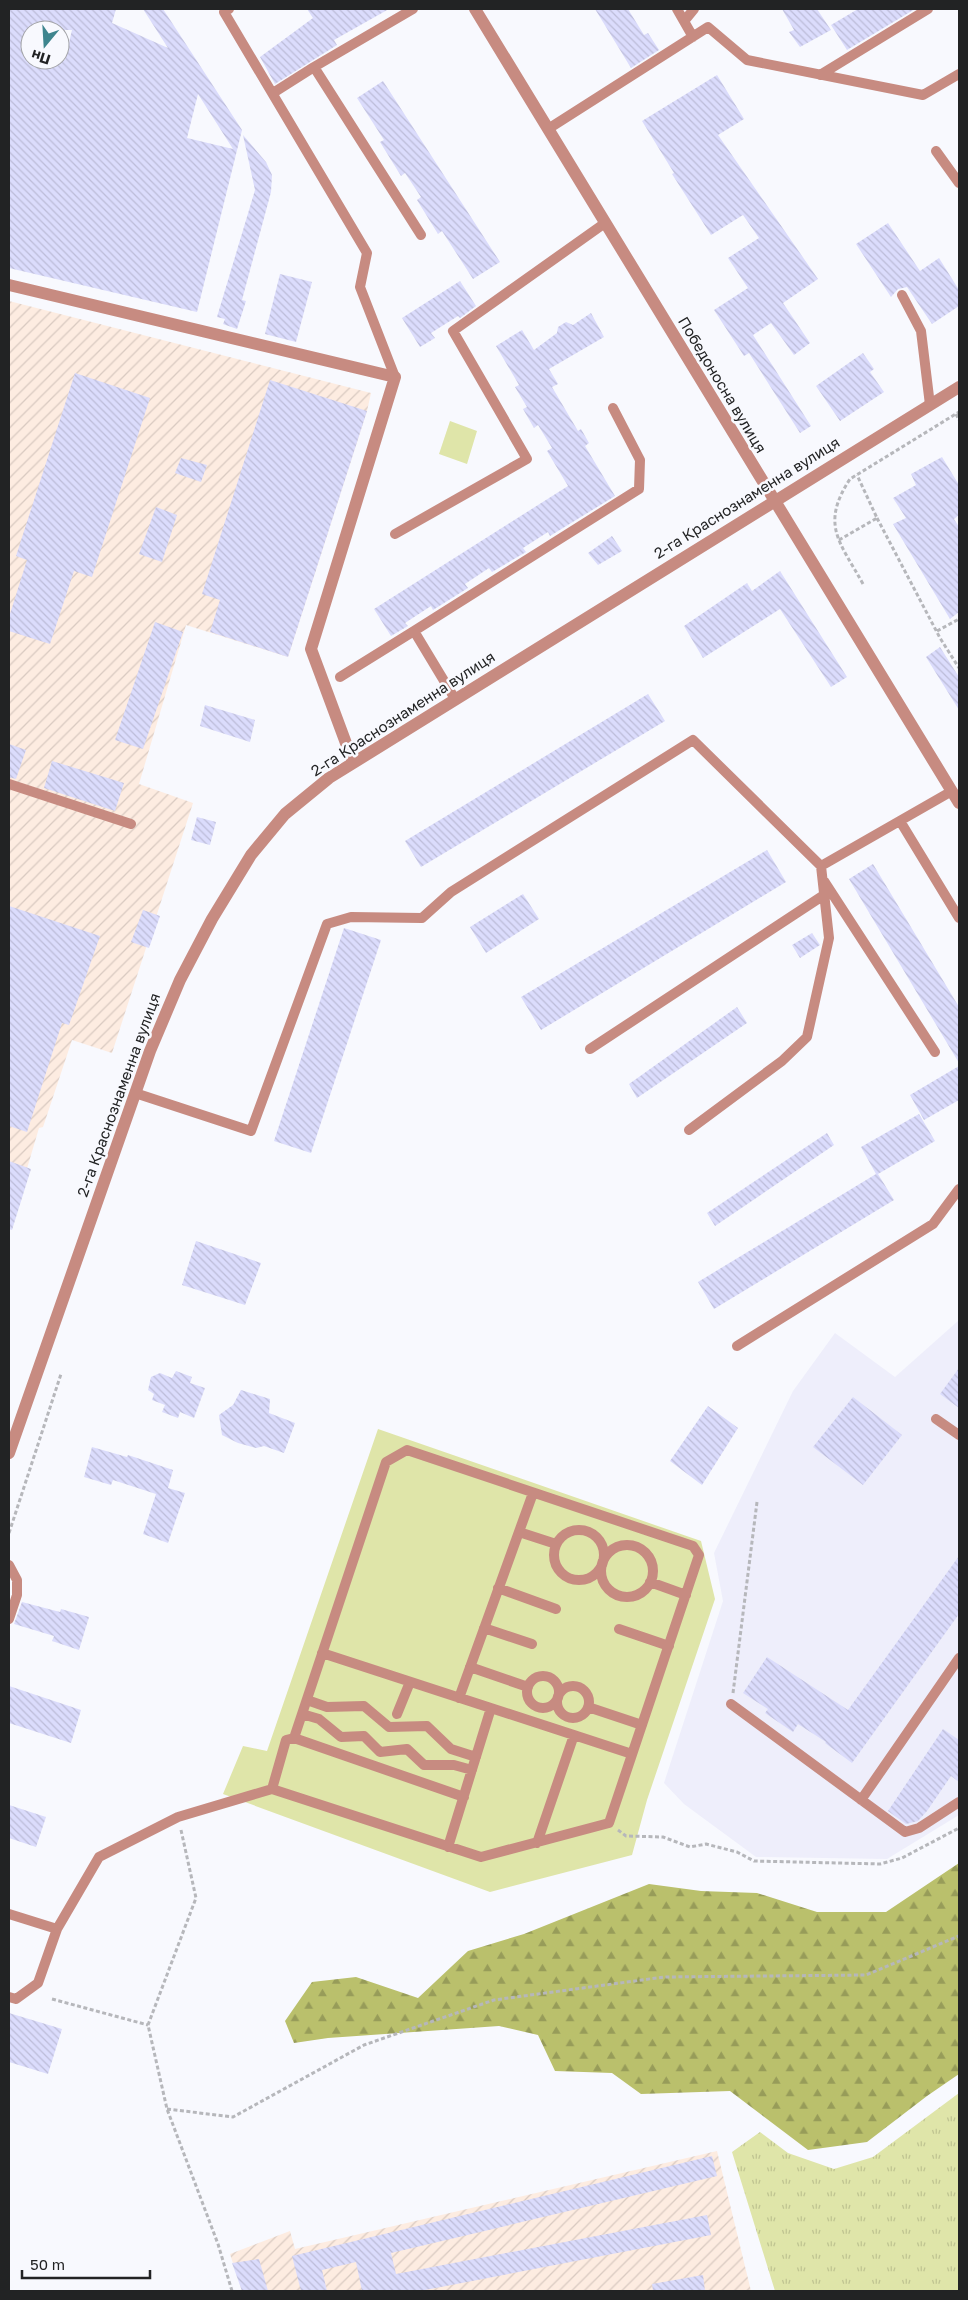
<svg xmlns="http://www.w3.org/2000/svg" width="968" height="2300" font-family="'Golos Text',sans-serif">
  <defs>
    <pattern id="industrial-furrows" width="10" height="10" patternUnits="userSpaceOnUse" patternTransform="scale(1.25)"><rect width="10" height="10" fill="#fdece1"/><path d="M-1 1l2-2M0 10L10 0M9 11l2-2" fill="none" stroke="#d9cac1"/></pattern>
    <pattern id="grass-tufts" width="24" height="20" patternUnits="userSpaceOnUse" patternTransform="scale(1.25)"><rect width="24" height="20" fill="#dfe5a9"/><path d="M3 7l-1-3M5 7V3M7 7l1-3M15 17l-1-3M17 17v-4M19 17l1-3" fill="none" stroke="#bfc491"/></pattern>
    <pattern id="forest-firs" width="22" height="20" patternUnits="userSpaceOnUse" patternTransform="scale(1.25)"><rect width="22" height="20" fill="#bac06c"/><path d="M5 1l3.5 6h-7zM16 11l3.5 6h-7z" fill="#979c59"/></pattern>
    <pattern id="building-back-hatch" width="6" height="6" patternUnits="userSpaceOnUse" patternTransform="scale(1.25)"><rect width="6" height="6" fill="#dbdcfc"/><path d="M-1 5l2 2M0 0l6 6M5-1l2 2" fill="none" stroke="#bcbcd8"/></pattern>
  </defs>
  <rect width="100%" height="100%" fill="#f8f9fe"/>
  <!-- industrial -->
  <path fill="url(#industrial-furrows)" d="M9,301L371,393L367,411L288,657L186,625L139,784L193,803L112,1053L72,1040L43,1127L39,1128L9,1229Z
    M717,2151L751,2291H242L230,2254L290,2231L295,2249Z"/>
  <!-- built -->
  <path fill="#eeeefb" d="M958,1321L959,1815L887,1859L756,1857L684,1804L664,1783L723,1601L714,1553L793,1391L835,1333L895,1377Z"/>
  <!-- grass -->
  <path fill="url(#grass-tufts)" d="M959,2093V2291H775L732,2152L760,2132L788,2153L834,2169L873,2157Z"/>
  <!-- forest -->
  <path fill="url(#forest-firs)" d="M959,1863V2074L927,2096L867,2142L808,2150L730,2091L641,2094L612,2073L555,2071L538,2035L499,2026L328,2038L294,2043L285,2021L312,1982L356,1977L418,1998L468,1951L524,1934L649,1884L701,1891L757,1893L817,1912H886Z"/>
  <!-- park -->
  <path fill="#dfe5a9" d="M450,421L477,431L467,464L439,454Z
    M378,1429L701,1541L715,1599L647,1800L632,1855L490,1892L223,1794L243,1746L267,1751Z"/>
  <!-- building -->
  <path fill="url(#building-back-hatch)" fill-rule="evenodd" d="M9,9H116L112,23L168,48L143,9H163L242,130L197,312L9,268ZM30,30H72L65,60H30ZM198,94L233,149L187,138Z
    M307,9H389L334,40L337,45L275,84L260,57L313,18Z
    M595,9H628L644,35L648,33L659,50L631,68Z
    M782,9H817L831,30L800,47L789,32L794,30Z
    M858,9H915L847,50L831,25Z
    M717,75L744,119L718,135L818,279L783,303L810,343L794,355L771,323L753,335L811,426L800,433L749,353L744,356L714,310L748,288L728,258L759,238L743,215L711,235L672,174L674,173L642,121Z
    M383,81L500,262L473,279L442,231L438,234L417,200L421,197L405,173L401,176L380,142L384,140L357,98Z
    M243,135L266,162L272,175L271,192L242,300L246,301L237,329L223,324L225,319L217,317L255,190Z
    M888,223L920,271L939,258L959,290V306L932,324L907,287L898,289L891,297L856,244Z
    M280,274L312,282L296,342L265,334Z
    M460,281L476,306L460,318L458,316L431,333L435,338L420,347L402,318Z
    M591,313L604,337L549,369L558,384L552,387L578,431L581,429L589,443L585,446L615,496L550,536L548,532L523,548L526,552L492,572L489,568L465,584L468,588L433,610L431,606L405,623L408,626L391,636L374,609L568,486L547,451L552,448L538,425L534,428L523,409L527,407L515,387L519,385L496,346L522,330L534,350L557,333L558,327L566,322L573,325Z
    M863,353L874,369L870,372L884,392L840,421L816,386Z
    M75,373L150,398L92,577L74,571L50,644L9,631V617L27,560L16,556Z
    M270,380L367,411L288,657L210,632L220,600L202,594Z
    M942,457L959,485V515L954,519L959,527V612L950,619L893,524L906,518L893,498L916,485L911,474Z
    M181,458L207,465L201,482L175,473Z
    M156,507L177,515L162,562L139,554Z
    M612,536L622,551L598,565L588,553Z
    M780,571L847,677L831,687L780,609L703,658L684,626L747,583L752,591Z
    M155,622L183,632L143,749L115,740Z
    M940,647L959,677V710L926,657Z
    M648,694L665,721L421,867L405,841Z
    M205,705L255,720L250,742L200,726Z
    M9,744L26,750L16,779L9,777Z
    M52,761L124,783L115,811L44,788Z
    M197,817L216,822L210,845L191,840Z
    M767,850L786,882L541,1030L521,997Z
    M873,864L959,1007V1063L849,879Z
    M523,894L539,919L486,953L470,927Z
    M9,906L100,936L69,1025L62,1023L27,1132L9,1126Z
    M143,910L160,916L149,948L131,942Z
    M344,928L381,940L311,1153L274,1141Z
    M812,933L820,945L800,958L792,945Z
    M737,1007L747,1023L637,1098L629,1084Z
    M959,1066V1100L924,1120L910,1095Z
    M919,1114L935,1141L878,1174L894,1200L714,1309L698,1282L876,1174L861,1147Z
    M827,1133L834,1145L715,1226L707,1213Z
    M9,1161L31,1169L12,1230L9,1229Z
    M196,1241L261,1263L245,1305L182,1285Z
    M959,1368V1408L940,1394Z
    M176,1371L192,1377L190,1383L205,1388L194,1418L180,1412L178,1418L162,1412L165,1405L152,1400L154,1394L148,1390L151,1377L160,1373L172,1378Z
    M241,1390L270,1399L269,1413L295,1423L284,1453L264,1446L256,1448L238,1443L222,1435L219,1415L233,1405Z
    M853,1397L902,1435L863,1485L813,1447Z
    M708,1406L738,1428L702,1485L670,1461Z
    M92,1447L127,1457L128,1455L173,1470L168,1488L185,1493L168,1543L143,1534L156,1494L113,1480L111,1485L84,1477Z
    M959,1556V1614L852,1763L825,1743L826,1742L798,1724L793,1732L765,1713L768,1709L743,1693L767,1657L848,1710Z
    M22,1602L60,1612L61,1609L89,1617L79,1650L52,1641L54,1636L14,1624Z
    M9,1686L81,1710L71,1743L9,1723Z
    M943,1729L959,1740V1782L951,1776L927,1811L918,1821L906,1824L888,1811Z
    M9,1805L46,1817L36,1847L9,1838Z
    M9,2013L62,2029L48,2074L9,2062Z
    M712,2156L717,2176L391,2253L396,2274L707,2215L711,2235L420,2291H362L356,2262L322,2270L327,2291H301L292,2256Z
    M259,2259L268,2291H242L232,2263Z
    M703,2275L705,2291H653L652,2284Z"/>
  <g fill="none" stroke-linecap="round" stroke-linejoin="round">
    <!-- path -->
    <path stroke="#b6b7bb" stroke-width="3" stroke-dasharray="4 2.5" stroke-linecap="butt" d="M956,414L959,420
      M877,518L940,638L959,668
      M839,540L877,518L857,475
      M863,584C840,542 820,525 850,479L959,412
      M937,631L959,619
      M9,1533L61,1374
      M733,1693L757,1502
      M181,1830L196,1898L148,2025L167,2109L218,2244L232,2291
      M618,1830L626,1836L663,1837L690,1847L706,1844L737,1852L754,1861L880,1864L902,1858L959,1828
      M52,1999L148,2025
      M167,2109L233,2117L364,2045L494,2000L664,1977L866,1975L959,1936"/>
    <!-- service -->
    <path stroke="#c78b81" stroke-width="10" d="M229,9L224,12L367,253L360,287L395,377
      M413,9L314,67L421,235
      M677,9L693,37
      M685,20L694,9
      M820,75L928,9
      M273,93L314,67
      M548,129L708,27L747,60L923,95L959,74
      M936,151L959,183
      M902,295L921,331L930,405
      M395,534L527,459L453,331L605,223
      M340,677L414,631
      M455,699L414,631L639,489L640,460L613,408
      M9,784L131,824
      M900,821L959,918
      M824,881L935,1052
      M590,1049L824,895
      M135,1093L251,1131L327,924L351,917L422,918L451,892L693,740L821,866L952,791
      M689,1130L782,1061L807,1037L829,938L821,866
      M737,1346L933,1224L959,1189
      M936,1419L959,1435
      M554 1555a25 25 0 1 1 50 0a25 25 0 1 1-50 0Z
      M519,1532L556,1544
      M601 1571a26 26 0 1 1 52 0a26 26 0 1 1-52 0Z
      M9,1565L17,1580V1595L9,1619
      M650,1582L686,1595
      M498,1588L556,1609
      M484,1628L532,1644
      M619,1629L669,1646
      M322,1653L632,1754
      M470,1667L528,1687
      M527 1692a16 16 0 1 1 32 0a16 16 0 1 1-32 0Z
      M557 1702a16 16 0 1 1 32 0a16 16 0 1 1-32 0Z
      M459,1698L533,1493
      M307,1700L327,1707L364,1706L389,1727L427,1726L451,1749L476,1757
      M731,1704L905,1832L919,1828L959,1802
      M588,1707L642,1725
      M302,1714L319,1719L341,1737L364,1736L380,1752L407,1749L424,1765H454L472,1770
      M397,1714L410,1682
      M294,1738L386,1462L407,1450L693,1546L699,1555L609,1823L481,1857L272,1789L286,1740L294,1738L464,1797
      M861,1800L959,1658
      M537,1843L574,1735
      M448,1847L491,1708
      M9,1914L57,1929
      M9,1997L16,1999L38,1983L57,1929L99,1857L178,1817L272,1789"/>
    <!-- minor -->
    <path stroke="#c78b81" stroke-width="12" d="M9,285L395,377L311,649L353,762"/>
    <!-- tertiary -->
    <path stroke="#c78b81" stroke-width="12" d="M475,9L959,803
      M9,1453L150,1051L180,980L212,919L251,855L285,814L329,778L959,387"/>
  </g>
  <g text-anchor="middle" stroke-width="5" stroke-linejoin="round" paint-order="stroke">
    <!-- street labels -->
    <g font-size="15" fill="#222324" stroke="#f8f9fe">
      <text transform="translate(722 385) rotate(59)" y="5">Победоносна вулиця</text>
      <text transform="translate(747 498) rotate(-32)" y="5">2-га Краснознаменна вулиця</text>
      <text transform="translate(403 714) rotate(-33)" y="5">2-га Краснознаменна вулиця</text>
      <text transform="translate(119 1095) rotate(-70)" y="5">2-га Краснознаменна вулиця</text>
    </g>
  </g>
  <!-- border -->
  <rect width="968" height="2300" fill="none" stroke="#222324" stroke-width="20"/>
  <!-- north arrow -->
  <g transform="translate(45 45) rotate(198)"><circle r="24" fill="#f8f9fe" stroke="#a2a3a7"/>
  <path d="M0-4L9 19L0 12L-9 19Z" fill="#3e858e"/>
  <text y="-8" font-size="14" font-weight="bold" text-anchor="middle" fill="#222324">Пн</text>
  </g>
  <!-- scale -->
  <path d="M22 2270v8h128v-8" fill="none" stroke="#222324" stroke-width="2.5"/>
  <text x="30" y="2270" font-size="15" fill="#222324" stroke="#f8f9fe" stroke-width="4" paint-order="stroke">50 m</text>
</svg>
